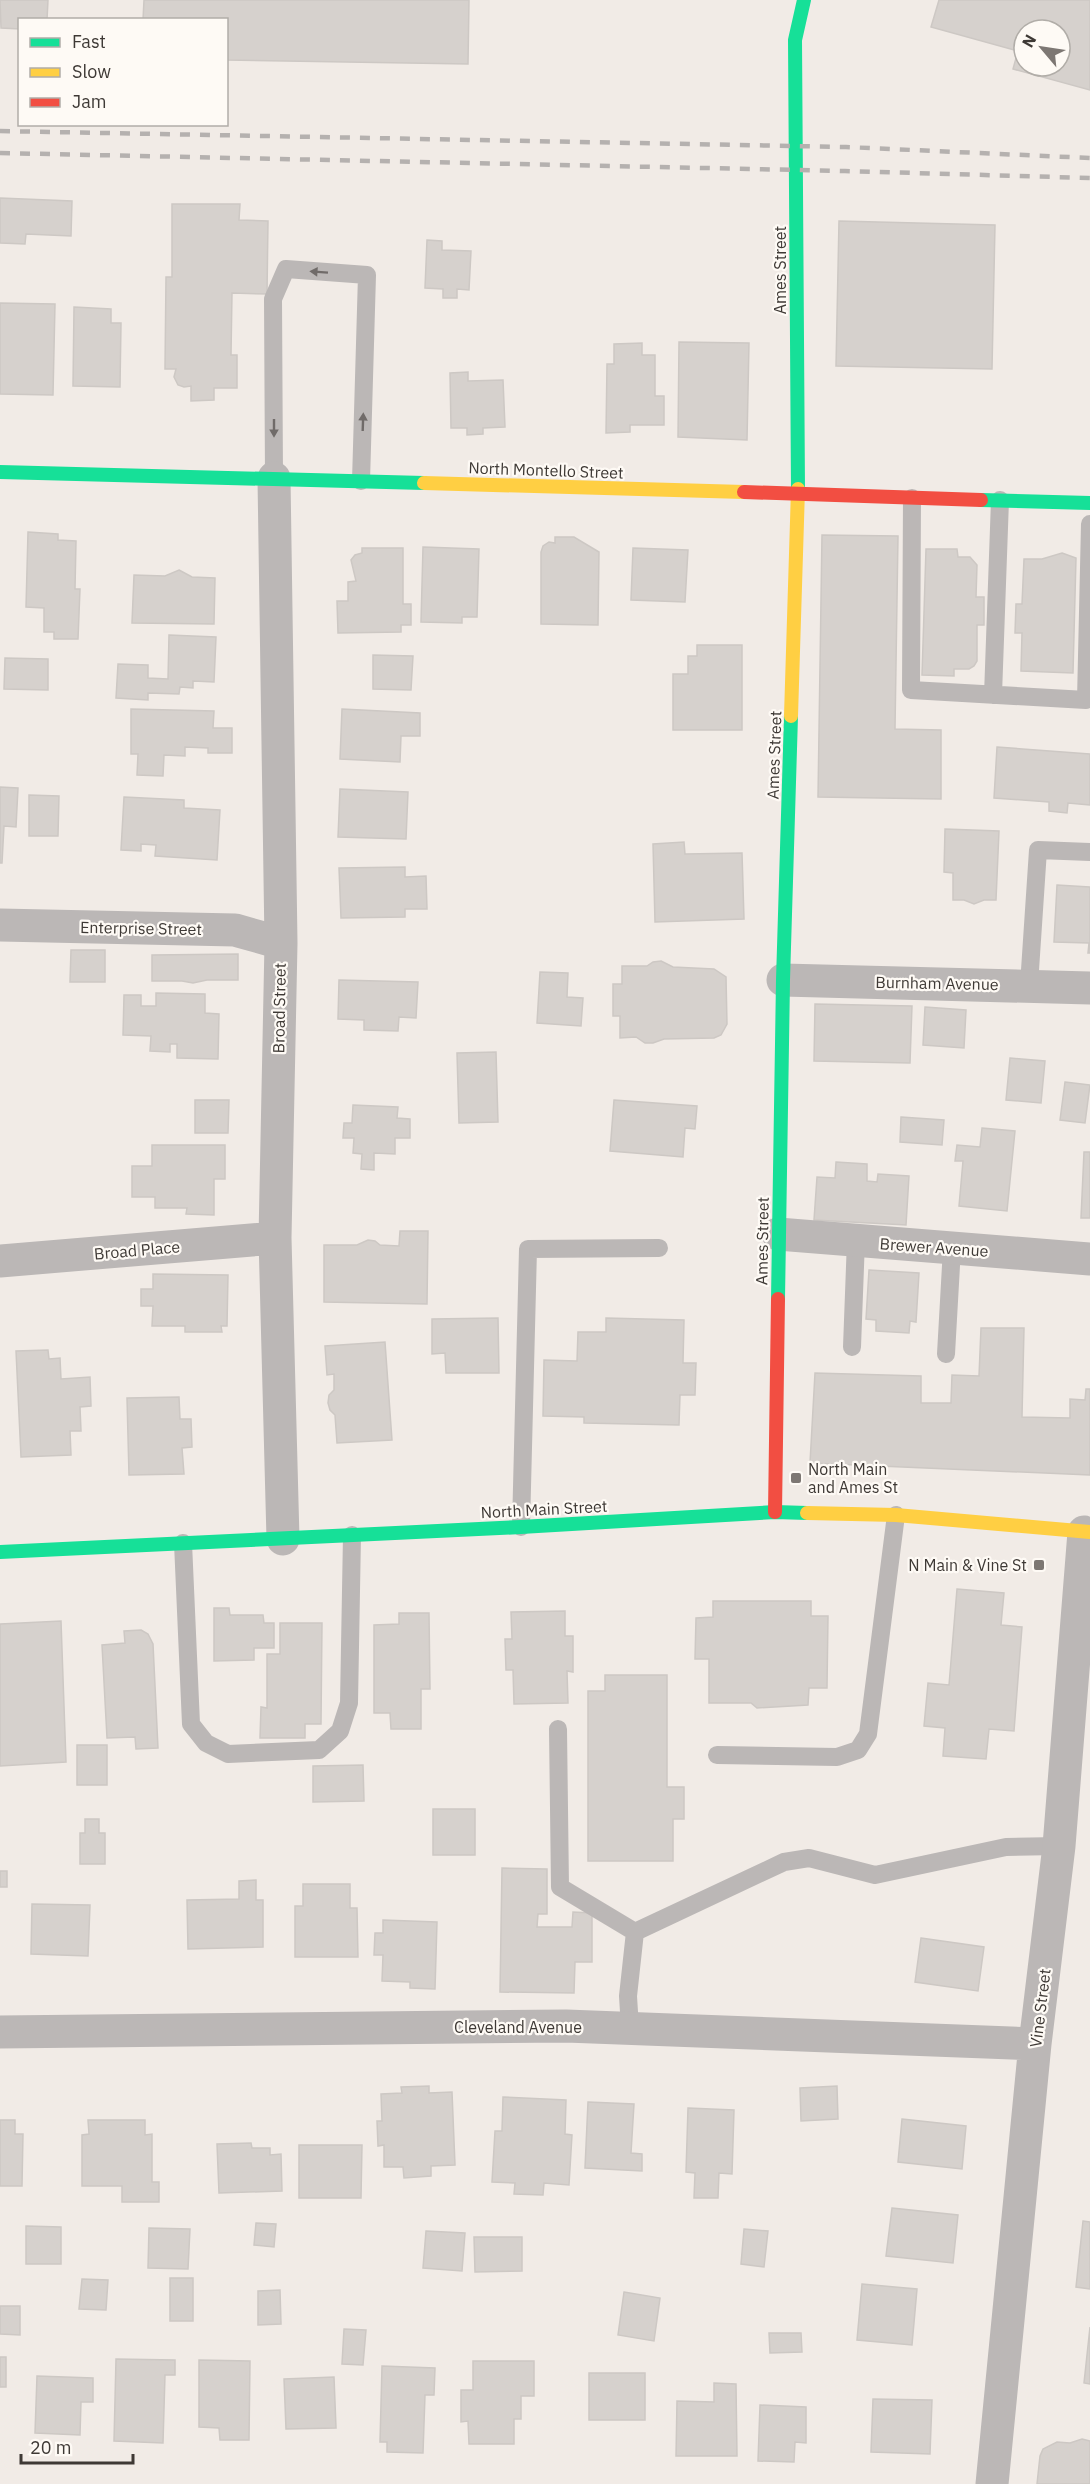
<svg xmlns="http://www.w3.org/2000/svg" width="1090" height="2484" font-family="'IBM Plex Sans',sans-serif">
  <rect width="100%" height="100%" fill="#f1ebe6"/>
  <!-- building -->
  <path fill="#d6d1cd" stroke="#cdc8c4" stroke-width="1.5" fill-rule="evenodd" d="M0,0H48L47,20H20V29L1,28Z
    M144,0H469L468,64L226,60V20H143Z
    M939,0H1090V90L1013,69L1018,51L931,27ZM1024,30H1060V66H1024Z
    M0,198L72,201L71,236L26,234L25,244L0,243Z
    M172,204H240L239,220L268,221L267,294L232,293L231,355H237V388H214V400L191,401V386L184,387L178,385L174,377L176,369H165L166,277H172Z
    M839,221L995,225L992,369L836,366Z
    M427,240L442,241V250L471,251L469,290L457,289V298H443V289L425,288Z
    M0,303L55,304L53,395L0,394Z
    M74,307L111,309V323H121L120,387L73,386Z
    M679,342L749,343L747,440L678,437Z
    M642,343V355H655V396H664V425H630V432L606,433L607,364H614V344Z
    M468,372V381L503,380L505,427L483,428V434L467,435V428H451L450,373Z
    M28,532L58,534V540L76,541L75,589H80L78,639H54V632H44V608L26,607Z
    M822,535L898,536L895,729L941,730V799L818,797Z
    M555,537H574L599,552L598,625L541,624V552L543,546L549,542L555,543Z
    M423,547L479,549L477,617H462V623L421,622Z
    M362,548H403V604H411V625H401V632L338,633L337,601H348V582L356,581L351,560L355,555L362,553Z
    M633,548L688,550L685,602L631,600Z
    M926,549H957L958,557H970L977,565L976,597H984V625H977V661L974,666L969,669H954V676L922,675Z
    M1062,553L1076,558L1073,673L1021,671L1022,633H1015L1016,604H1022L1024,559H1042Z
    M179,570L192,577L215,578L214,624L132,623L134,575L165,576Z
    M169,635L216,637L214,682L193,681V688L180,687L179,694L148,693V700L116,698L118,664L148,665V678L168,679Z
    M697,645H742V730H673V674H688V656H697Z
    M373,655L413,656L411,690L373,689Z
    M5,658L48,659V690L4,689Z
    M131,709L214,711L213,728H232V753H208V748L185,747V756L164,755L163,776L137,775L138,754H131Z
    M342,709L420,713V736H401L400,762L340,759Z
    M997,747L1090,754V805L1068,803L1067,813L1049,811V802L994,798Z
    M0,787L18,788L16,827L4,826L2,863H0Z
    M340,789L408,792L406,839L338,837Z
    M29,795L59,796L58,836H29Z
    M124,797L184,800V808L220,810L217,860L155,856L156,845L141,844V851L121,850Z
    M945,829L999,831L996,900H984L974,904L964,900H953V873L944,872Z
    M684,842L685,854L742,853L744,919L655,922L653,844Z
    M405,867V877L426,876L427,909H405V917L341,918L339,868Z
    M1057,885L1090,887V953H1088L1089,943L1054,942Z
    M71,950H105V982H70Z
    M238,954V980H207L193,983L182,981H152V955Z
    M661,961L673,967L714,969L726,977L727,1024L721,1035L714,1038L664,1039L653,1043H645L636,1037L620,1038V1016H613V984H622V966H647L653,962Z
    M540,972L568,973L567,997L583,998L581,1026L537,1023Z
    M339,980L418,982L416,1018L399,1017L398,1031L364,1030V1020L338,1019Z
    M156,993L205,994V1013L219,1014L218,1059L177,1058V1044H170V1052L150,1051L151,1036L123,1035L124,995H141V1006H156Z
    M815,1004L912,1006L910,1063L814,1061Z
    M925,1007L966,1010L964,1048L923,1045Z
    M496,1052L498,1122L459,1123L457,1053Z
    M1010,1058L1045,1061L1041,1103L1006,1100Z
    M1065,1082L1090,1085L1085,1123L1060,1120Z
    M195,1100H229L228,1133H195Z
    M614,1100L697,1106L695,1129L685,1128L683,1157L610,1151Z
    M353,1105L398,1107L397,1118L410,1119V1138H395V1154L374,1153V1170L361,1169L362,1154L353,1153L354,1138H343L344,1123H352Z
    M901,1117L944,1120L942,1145L900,1142Z
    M982,1128L1015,1131L1007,1211L959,1206L963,1161H955L957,1145L980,1147Z
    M152,1145H225V1179H214V1215L186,1214L187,1208H155V1197H132V1166H152Z
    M1084,1152H1090V1218H1081Z
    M836,1162L867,1164V1181L877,1182L878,1174L909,1176L906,1225L814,1220L817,1177L835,1178Z
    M400,1231H428L427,1304L324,1302V1245H357L368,1240L375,1241L380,1245L399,1246Z
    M869,1270L919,1273L916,1322L910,1321L909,1333L876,1331V1320L866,1319Z
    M153,1274L228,1275L227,1326H221L222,1332H185V1326H152L153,1306H141V1289H153Z
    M498,1318L499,1373H446L445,1353L432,1354V1319Z
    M606,1318L684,1320L683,1363H696L695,1395H680L679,1425L584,1423V1417L543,1416L544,1360L577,1361L578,1332H606Z
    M981,1328H1024L1022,1417L1070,1418V1399L1085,1400L1086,1389H1090V1475L810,1463L815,1373L921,1376V1403H951L952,1375L979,1376Z
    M385,1342L392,1440L337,1443L335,1415L330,1410L328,1403L329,1395L334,1390V1374L327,1375L325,1346Z
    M48,1350L49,1359L60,1358L61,1379L90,1377L91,1406L80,1407L81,1431H70L71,1455L21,1457L16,1351Z
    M179,1397L180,1419H191L192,1447L182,1448L184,1474L129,1475L127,1398Z
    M957,1589L1004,1593L1001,1625L1022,1627L1014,1731L989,1729L986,1759L943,1756L945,1728L924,1726L928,1683L949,1685Z
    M713,1601H811V1616H828L827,1688H809L808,1705L757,1708L751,1703H709V1659H695L696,1618L713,1617Z
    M214,1608H229L230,1615H263L264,1623H274V1648H254V1660L214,1661Z
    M565,1611V1636H573V1672L567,1671L568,1703L514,1704L513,1670H506L505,1639H512L511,1612Z
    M399,1613H429L430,1689H421V1729H391L390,1713H374V1625L399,1624Z
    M61,1621L66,1762L0,1766V1624Z
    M280,1623H322L321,1724H305V1738H260L261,1707L267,1708V1654H280Z
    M141,1630L148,1634L153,1644L158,1748L136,1749L135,1737L107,1738L102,1645L125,1643L124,1631Z
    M605,1675H667V1787H684V1819H673V1861H588V1691H605Z
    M77,1745H107V1785H77Z
    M363,1765L364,1801L313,1802V1766Z
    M433,1809H475V1855H433Z
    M85,1819H99V1833H105V1864H80V1833H85Z
    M502,1868L547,1869V1914H538L537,1927H572L573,1912L592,1913V1962H575L574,1993L500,1992Z
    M0,1871H7V1887H0Z
    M256,1880V1900H263V1947L188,1949L187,1900L239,1899V1881Z
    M303,1884H350V1908H357L358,1957H295V1906H303Z
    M32,1904L90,1905L88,1956L31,1954Z
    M383,1920L437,1922L435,1989L410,1988V1982L382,1981L383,1955H374L375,1933H383Z
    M921,1938L984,1947L978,1991L915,1982Z
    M429,2086V2093L452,2092L455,2165L431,2166V2176L404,2178L403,2167H384V2145L378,2146L377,2121H382L381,2094L402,2093L401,2087Z
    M837,2086L838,2119L801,2121L800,2088Z
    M503,2097L566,2100L565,2134L572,2135L569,2185L544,2183L543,2195L514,2194L515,2183L492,2182L495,2131H502Z
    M588,2102L634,2104L631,2153L642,2154V2171L585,2168Z
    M688,2108L734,2110L732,2174L719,2173L718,2198H694L695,2173L686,2172Z
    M902,2119L966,2126L962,2169L898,2162Z
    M0,2120H15V2134H23L22,2186H0Z
    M88,2120H145V2135L152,2134V2182H159V2202H122V2186H82V2135L89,2134Z
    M251,2143L252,2148H270V2155L281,2154L282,2191L219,2193L217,2144Z
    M299,2145H362L361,2198H299Z
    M892,2208L958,2215L953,2263L886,2256Z
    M1083,2221L1090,2222V2289L1076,2287Z
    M256,2223L276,2224L274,2247L254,2245Z
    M26,2226L61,2227V2264H26Z
    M149,2228L190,2229L188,2269L148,2268Z
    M744,2229L768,2231L764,2267L741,2264Z
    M426,2231L465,2233L462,2271L423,2268Z
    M474,2237H522V2271L475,2272Z
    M170,2278H193V2321H170Z
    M82,2279L108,2280L106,2310L79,2309Z
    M862,2284L917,2289L912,2345L857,2340Z
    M280,2290L281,2324L258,2325V2291Z
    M624,2292L660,2298L654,2341L618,2335Z
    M0,2306H20V2335L0,2334Z
    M1090,2327V2384L1084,2383Z
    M344,2329L366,2330L363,2365L342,2364Z
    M769,2333H801L802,2352L770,2353Z
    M0,2357H6V2387H0Z
    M116,2359L175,2360V2375H165L163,2443L114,2441Z
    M199,2360L250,2361L249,2440H220L219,2428L199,2427Z
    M473,2361H534V2396H521V2419H514V2444H469L468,2421L461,2422V2390H473Z
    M382,2366L435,2368L434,2395H425L423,2453L387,2452V2442H380Z
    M589,2373H645V2420H589Z
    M37,2376L93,2378V2402H81L80,2435L35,2433Z
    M334,2377L336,2428L286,2429L284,2379Z
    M714,2383L736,2384L737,2456H676L677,2401L714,2402Z
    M873,2399L932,2400L930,2454L871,2452Z
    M760,2405L806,2407V2443L795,2442L794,2462L758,2461Z
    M1082,2439L1090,2441V2484H1037L1040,2456L1043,2449L1057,2442L1070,2443Z"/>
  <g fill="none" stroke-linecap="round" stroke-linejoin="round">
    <!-- lane -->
    <path stroke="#bbb7b6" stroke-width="18" d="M274,478L273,299L286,269L367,275L361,481
      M912,498L911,690L1086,700L1090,524
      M993,695L1000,500
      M1029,985L1038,850L1090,852
      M852,1347L856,1240
      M946,1354L952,1248
      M521,1527L528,1249L659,1248
      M183,1543L191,1724L206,1743L228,1754L319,1750L340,1731L349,1703L352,1535
      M558,1729L560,1887L635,1932
      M717,1755L837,1757L858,1750L868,1734L896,1515
      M630,2028L628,1996L635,1932L784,1862L809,1858L875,1875L1006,1847L1059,1846"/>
    <!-- street -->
    <path stroke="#bbb7b6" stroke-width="33" d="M274,478L281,943L275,1238L283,1539
      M0,925L235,930L281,943
      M783,980L1090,988
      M778,1234L1090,1259
      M0,1261L275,1238
      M0,2032L566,2026L1035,2044
      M992,2484L1035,2044L1059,1846L1084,1532"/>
    <!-- fast -->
    <path stroke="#16e098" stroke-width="14" d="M0,472L424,483
      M798,489L795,40L804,0
      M981,500L1090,503
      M778,1299L783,980L791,716
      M0,1552L521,1527L775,1512L807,1513"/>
    <!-- slow -->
    <path stroke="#ffcf43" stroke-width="14" d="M424,483L744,492
      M791,716L798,489
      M807,1513L896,1515L1090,1532"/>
    <!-- jam -->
    <path stroke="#f24e42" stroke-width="14" d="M744,492L981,500
      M775,1512L778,1299"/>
    <!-- rail -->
    <path stroke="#b5b1af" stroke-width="4.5" stroke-dasharray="10 10" stroke-linecap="butt" d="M0,131L846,147L1090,158
      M0,153L845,171L1090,178"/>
  </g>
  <!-- one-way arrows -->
  <defs><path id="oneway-solid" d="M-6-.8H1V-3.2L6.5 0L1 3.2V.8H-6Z" transform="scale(1.5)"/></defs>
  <g fill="#706b69">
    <use href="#oneway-solid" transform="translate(319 272) rotate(-176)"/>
    <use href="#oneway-solid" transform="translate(363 422) rotate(-88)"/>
    <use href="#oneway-solid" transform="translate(274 428) rotate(90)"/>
  </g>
  <!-- markers -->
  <g fill="#7d7773" stroke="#fefaf5" stroke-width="2">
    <rect x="790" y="1472" width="12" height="12" rx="3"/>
    <rect x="1033" y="1559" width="12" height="12" rx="3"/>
  </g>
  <g text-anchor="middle" stroke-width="4.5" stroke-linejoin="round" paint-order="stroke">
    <!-- street labels -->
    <g font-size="16" fill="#3e3935" stroke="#fefaf5">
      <text transform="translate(780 270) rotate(-90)" y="6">Ames Street</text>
      <text transform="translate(546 470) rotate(2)" y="6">North Montello Street</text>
      <text transform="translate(774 755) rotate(-88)" y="6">Ames Street</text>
      <text transform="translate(141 928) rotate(1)" y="6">Enterprise Street</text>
      <text transform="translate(937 983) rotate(1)" y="6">Burnham Avenue</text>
      <text transform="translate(279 1008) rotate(-89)" y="6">Broad Street</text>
      <text transform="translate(762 1241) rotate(-89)" y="6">Ames Street</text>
      <text transform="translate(934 1247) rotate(4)" y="6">Brewer Avenue</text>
      <text transform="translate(137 1250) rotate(-5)" y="6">Broad Place</text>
      <text transform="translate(544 1509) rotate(-3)" y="6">North Main Street</text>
      <text transform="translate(1040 2008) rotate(-83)" y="6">Vine Street</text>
      <text x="518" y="2033">Cleveland Avenue</text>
    </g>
    <!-- poi labels -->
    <g font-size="16" fill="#3e3935" stroke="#fefaf5" text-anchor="start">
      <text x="808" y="1475">North Main<tspan x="808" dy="18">and Ames St</tspan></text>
      <text x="1027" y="1571" text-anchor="end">N Main &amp; Vine St</text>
    </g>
  </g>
  <!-- legend -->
  <rect x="18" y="18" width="210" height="108" fill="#fefaf5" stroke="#b1ada8" stroke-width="1.5"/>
  <rect x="30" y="38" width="30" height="9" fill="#16e098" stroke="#b1ada8" stroke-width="1.5"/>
  <text x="72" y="48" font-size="18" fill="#3e3935">Fast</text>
  <rect x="30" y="68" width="30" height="9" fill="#ffcf43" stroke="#b1ada8" stroke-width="1.5"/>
  <text x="72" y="78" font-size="18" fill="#3e3935">Slow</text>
  <rect x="30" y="98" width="30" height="9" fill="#f24e42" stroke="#b1ada8" stroke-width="1.5"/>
  <text x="72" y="108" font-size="18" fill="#3e3935">Jam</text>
  <!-- north arrow -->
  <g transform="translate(1042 48) rotate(299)"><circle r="28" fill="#fefaf5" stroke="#b1ada8" stroke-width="1.5"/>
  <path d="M0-4.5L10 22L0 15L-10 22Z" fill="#7d7773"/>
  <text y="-9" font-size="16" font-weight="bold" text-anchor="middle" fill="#3e3935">N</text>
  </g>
  <!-- scale -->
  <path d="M21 2454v9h112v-9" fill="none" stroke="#3e3935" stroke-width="3"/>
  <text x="30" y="2454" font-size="18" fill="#3e3935" stroke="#fefaf5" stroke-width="4.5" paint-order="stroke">20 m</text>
</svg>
